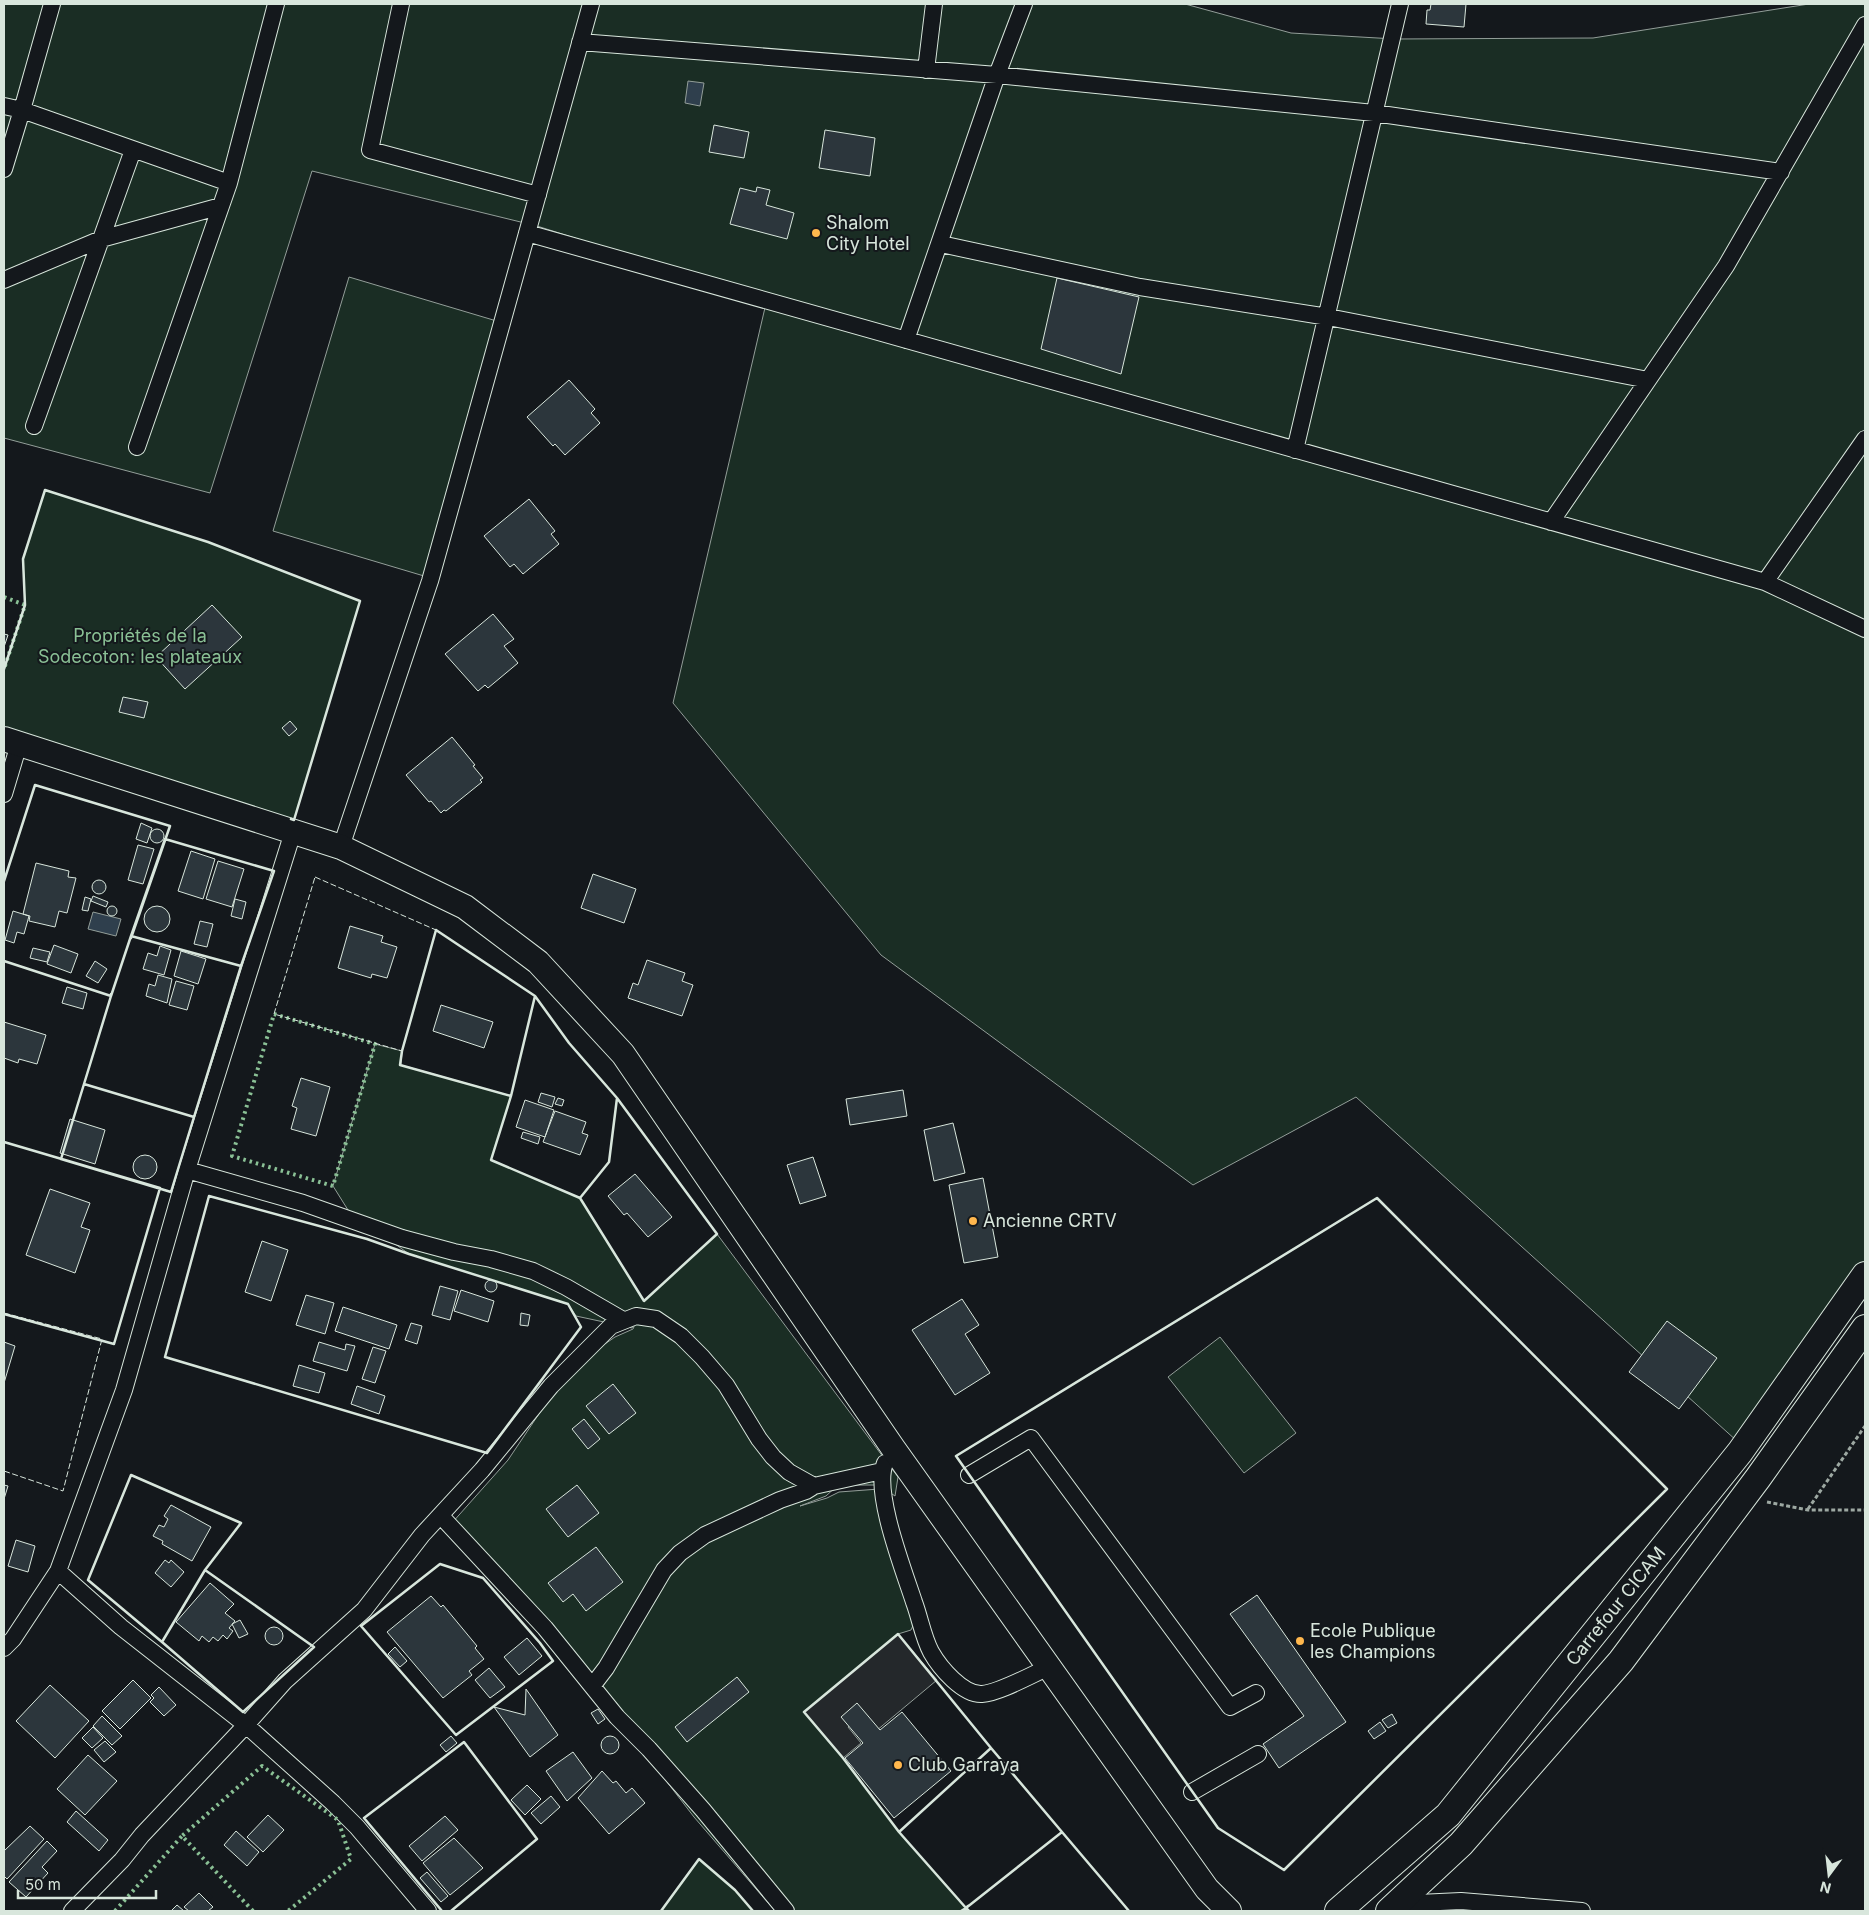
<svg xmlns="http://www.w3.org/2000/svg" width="1869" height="1915" font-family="Inter,sans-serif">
  <rect width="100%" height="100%" fill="#14181c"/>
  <!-- green -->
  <path fill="#1a2d24" stroke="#939e99" d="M4,4H1185L1291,33L1395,39L1593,38L1809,4H1865V1288L1748,1451L1356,1097L1193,1185L881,955L673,703L767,299L537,226L312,171L210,493L4,438Z
    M349,277L500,322L424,576L273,531Z
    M45,490L208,542L360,601L294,820L4,729V669L25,605L23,559Z
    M375,1044L402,1051L401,1065L511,1096L491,1160L580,1198L644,1301L717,1234L898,1477L895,1496L879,1485H838L826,1496L800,1506L827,1498L839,1492L879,1489L916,1619L911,1630L898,1634L804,1712L843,1758L899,1832L966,1908L961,1911H775L694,1817L617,1717L451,1524L508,1460L555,1390L602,1346L615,1337L633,1329L638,1317L632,1328L576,1316L568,1304L409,1254L348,1210L333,1186Z
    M1220,1337L1296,1433L1244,1473L1168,1377Z
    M699,1859L735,1890L753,1911H661Z"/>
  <!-- parking -->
  <path fill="#24282b" stroke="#939e99" d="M898,1634L937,1680L876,1731L862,1715L848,1727L861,1743L843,1758L804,1712Z"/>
  <!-- water -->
  <path fill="#2f3f4d" stroke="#939e99" d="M688,81L704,83L700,106L685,103Z
    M93,912L121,919L116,936L88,929Z"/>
  <!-- building -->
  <path fill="#2c363c" stroke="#d8e6dc" d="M1431,4H1466L1464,27L1426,24L1427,10H1430Z
    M714,125L749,132L744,158L709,152Z
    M825,130L875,138L870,176L819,168Z
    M757,187L770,190L766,205L794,213L787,239L730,224L740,188L756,192Z
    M1057,278L1139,297L1121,374L1041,349Z
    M569,380L595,409L591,413L600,423L565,455L555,444L553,446L527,417Z
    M529,499L555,531L551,534L559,544L523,574L514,564L510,567L484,536Z
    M212,605L242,637L185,689L156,657Z
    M493,614L514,639L504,646L518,663L488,688L485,685L478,691L445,654Z
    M4,634L8,635L4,647Z
    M123,697L148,702L144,718L119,712Z
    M290,721L297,729L289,736L282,728Z
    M452,737L475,765L473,766L483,778L480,780L482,782L446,811L444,810L441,813L431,801L429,802L406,775Z
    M141,823L152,828L147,843L136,839Z
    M150 836a7 7 0 1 1 14 0a7 7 0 1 1-14 0Z
    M138,845L154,849L143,884L128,880Z
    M191,851L215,859L203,899L178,891Z
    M218,861L244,869L232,907L206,899Z
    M36,863L69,871L68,877L76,878L67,913L59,911L55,927L29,921L30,916L23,914Z
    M593,874L636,889L624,923L581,908Z
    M92 887a7 7 0 1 1 14 0a7 7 0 1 1-14 0Z
    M93,896L108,902L106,907L91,901Z
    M85,897L91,899L88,911L82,910Z
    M235,899L246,902L242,919L231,916Z
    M107 911a5 5 0 1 1 10 0a5 5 0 1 1-10 0Z
    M144 919a13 13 0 1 1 26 0a13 13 0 1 1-26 0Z
    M13,911L29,916L24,934L17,932L14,943L5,940Z
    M200,921L213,924L207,947L194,944Z
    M350,926L383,936L381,942L397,947L387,978L372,974L371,978L338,968Z
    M54,945L78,954L71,973L47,964Z
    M160,946L171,950L164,975L143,969L148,953L157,956Z
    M33,948L50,952L47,962L30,958Z
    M181,951L206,959L198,984L174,976Z
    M647,960L685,973L682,981L693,985L682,1016L628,998L633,983L638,985Z
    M95,961L107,969L98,983L86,976Z
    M158,975L172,979L167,1003L146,996L149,984L155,986Z
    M176,981L194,986L187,1010L169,1005Z
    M67,987L87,993L83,1009L62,1003Z
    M441,1005L493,1022L484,1048L433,1031Z
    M4,1022L46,1035L37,1064L19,1059L18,1063L4,1058Z
    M301,1078L330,1087L316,1136L291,1129L297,1108L292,1106Z
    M903,1090L907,1116L850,1125L846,1099Z
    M541,1093L555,1097L552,1107L538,1102Z
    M558,1098L564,1100L562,1106L555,1104Z
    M525,1100L554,1110L545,1137L516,1127Z
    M555,1111L586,1122L582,1133L588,1135L580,1155L543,1142Z
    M70,1119L105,1130L95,1164L60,1153Z
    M953,1123L965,1173L934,1181L924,1130Z
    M523,1132L540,1137L538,1144L521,1138Z
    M133 1167a12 12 0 1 1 24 0a12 12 0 1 1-24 0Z
    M813,1157L826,1196L800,1204L787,1165Z
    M635,1174L672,1217L648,1237L627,1213L624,1215L608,1196Z
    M983,1178L998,1257L964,1263L949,1185Z
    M50,1189L90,1203L81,1227L90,1230L75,1273L26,1255Z
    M262,1241L288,1250L271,1301L245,1292Z
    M485 1286a6 6 0 1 1 12 0a6 6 0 1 1-12 0Z
    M440,1286L458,1291L450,1320L432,1315Z
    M461,1290L494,1301L488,1322L454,1311Z
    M306,1295L334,1303L325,1334L296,1325Z
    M962,1299L979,1325L965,1334L990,1373L955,1395L912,1330Z
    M343,1307L397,1325L389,1349L335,1331Z
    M521,1313L530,1315L528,1326L520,1325Z
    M1667,1321L1717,1358L1679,1409L1629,1372Z
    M411,1323L422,1326L417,1344L405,1340Z
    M4,1342L15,1346L4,1383Z
    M319,1342L345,1350L346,1344L355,1346L347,1371L313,1361Z
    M373,1347L386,1351L375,1383L362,1379Z
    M299,1365L325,1373L319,1393L293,1386Z
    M613,1384L636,1413L609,1434L586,1406Z
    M357,1386L385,1396L379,1414L351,1404Z
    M584,1419L600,1439L588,1449L572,1429Z
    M4,1485L8,1486L4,1499Z
    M577,1485L599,1513L568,1537L546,1509Z
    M171,1505L211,1527L192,1561L162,1544L163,1541L153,1536L159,1525L164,1527L168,1519L164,1516Z
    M16,1540L35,1546L28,1572L8,1566Z
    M596,1547L623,1582L586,1611L573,1594L563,1602L548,1583Z
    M165,1560L169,1563L171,1560L184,1572L171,1587L155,1573Z
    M210,1583L234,1604L225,1613L235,1621L229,1628L233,1631L227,1639L223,1635L218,1641L213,1637L209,1642L202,1636L199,1641L176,1622Z
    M1257,1595L1346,1722L1279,1768L1263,1744L1304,1716L1230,1614Z
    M431,1596L441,1607L443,1605L477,1646L475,1648L484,1659L469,1671L472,1675L443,1698L387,1632Z
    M240,1620L248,1634L239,1638L232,1624Z
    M265 1636a9 9 0 1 1 18 0a9 9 0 1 1-18 0Z
    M527,1638L542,1656L519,1675L504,1657Z
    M395,1647L407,1661L400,1667L388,1654Z
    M489,1668L505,1687L490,1698L475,1680Z
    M737,1677L749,1692L687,1742L675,1727Z
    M133,1680L151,1698L120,1729L102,1711Z
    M50,1685L89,1721L55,1758L16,1721Z
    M159,1687L176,1705L164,1716L150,1702L154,1698L151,1695Z
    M526,1689L558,1735L530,1757L494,1707L525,1715Z
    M857,1703L880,1730L902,1712L951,1771L894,1818L845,1758L863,1743L841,1717Z
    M598,1709L605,1719L598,1724L591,1713Z
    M1392,1714L1397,1723L1388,1728L1382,1720Z
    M102,1716L122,1736L112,1745L93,1726Z
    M1380,1722L1386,1731L1374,1739L1368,1731Z
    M93,1727L103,1738L92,1748L82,1738Z
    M601 1745a9 9 0 1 1 18 0a9 9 0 1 1-18 0Z
    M451,1736L457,1743L446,1752L440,1745Z
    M105,1741L116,1752L104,1762L94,1750Z
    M573,1752L592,1778L567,1801L546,1771Z
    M88,1755L117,1781L85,1815L57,1789Z
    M602,1771L613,1783L616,1781L626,1793L632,1788L645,1803L609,1834L578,1798Z
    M527,1785L541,1799L525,1815L511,1800Z
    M551,1796L560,1807L541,1824L531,1813Z
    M76,1811L108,1840L99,1851L67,1822Z
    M268,1815L284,1830L263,1852L247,1837Z
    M445,1816L458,1830L422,1861L409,1846Z
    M30,1826L44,1839L7,1879L4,1876V1851Z
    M236,1831L259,1852L247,1866L224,1845Z
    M454,1838L483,1868L450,1895L423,1863Z
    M47,1841L57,1851L42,1867L48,1873L26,1897L9,1882Z
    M427,1872L448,1896L441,1902L420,1878Z
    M199,1893L213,1907L208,1911H189L184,1907Z
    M177,1905L184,1911H171Z"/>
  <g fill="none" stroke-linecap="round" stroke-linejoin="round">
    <defs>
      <path id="street" d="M401,4L370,150L538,195
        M580,42L997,75L1374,113L1781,172
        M926,70L934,4
        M4,106L22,110L229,183
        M4,169L22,110L52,4
        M527,233L1765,582L1865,629
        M941,244L1140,287L1328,317L1648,380
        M4,280L101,239L221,206
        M906,340L997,75L1024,4
        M34,426L133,150
        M137,447L229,183L276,4
        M1295,450L1400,4
        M1551,522L1726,266L1865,25
        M1765,582L1865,439
        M4,794L19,744
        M341,847L430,581L591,4
        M187,1170L303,1203L402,1238L454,1252L491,1259L533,1271L566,1287L623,1320
        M885,1463C873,1492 904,1571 914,1602C920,1618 923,1637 931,1652C940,1668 963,1695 982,1694C999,1693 1033,1674 1049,1667
        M969,1475L1031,1438L1230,1707L1256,1693
        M441,1516L545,1628L617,1717L649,1749L703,1810L786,1911
        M58,1571L121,1627L246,1725L333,1803L357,1827L428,1911
        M4,1648L13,1639L58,1571L124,1390L187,1170L293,832
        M593,1685L606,1668L664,1570L680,1553L705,1535L780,1500L806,1491L814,1486
        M1192,1792L1258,1754
        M1397,1904L1461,1901L1582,1911
        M72,1911L122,1860L142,1835L246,1725L285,1681L364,1610L422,1535L482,1470L551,1386L611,1326L636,1316L656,1319L681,1336L702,1357L726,1385L759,1439L773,1457L789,1472L814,1486L882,1471"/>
      <path id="secondary" d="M4,739L341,847L465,907L538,962L623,1054L893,1448L1207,1889L1229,1911"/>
      <g id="primary">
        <path id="s1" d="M1338,1911L1448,1815L1740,1452L1865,1275"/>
        <path d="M1389,1911L1461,1844L1621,1661L1758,1478L1865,1328"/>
      </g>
    </defs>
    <!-- street casing -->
    <use href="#street" stroke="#d8e6dc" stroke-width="18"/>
    <!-- secondary casing -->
    <use href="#secondary" stroke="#d8e6dc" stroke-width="26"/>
    <!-- primary casing -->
    <use href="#primary" stroke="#d8e6dc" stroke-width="28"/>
    <!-- path -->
    <path stroke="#9da8a2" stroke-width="3" stroke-dasharray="4 2.5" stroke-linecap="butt" d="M1767,1502L1808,1510H1865
      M1808,1509L1865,1426"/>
    <!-- street -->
    <use href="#street" stroke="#14181c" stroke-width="16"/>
    <!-- secondary -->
    <use href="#secondary" stroke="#14181c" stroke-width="24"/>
    <!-- primary -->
    <use href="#primary" stroke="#14181c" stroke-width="26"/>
    <!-- hedge -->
    <path stroke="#8ac095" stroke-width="4" stroke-dasharray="2.5 4" stroke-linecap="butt" d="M4,597L25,605L4,669
      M274,1014L375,1044L333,1186L232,1156Z
      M115,1911L182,1836L183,1838
      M253,1911L182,1836L262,1766L338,1820L351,1859L288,1911"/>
    <!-- fence -->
    <path stroke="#d8e6dc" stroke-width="1" stroke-dasharray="6 2.5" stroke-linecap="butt" d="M315,877L436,930L402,1051L274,1014Z
      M4,961L111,996L72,1123
      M4,1142L61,1159L63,1152
      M4,1313L102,1339L63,1491L4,1471"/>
    <!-- wall -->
    <path stroke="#d8e6dc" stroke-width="2.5" d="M4,669L25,605L23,559L45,490L208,542L360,601L294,820L291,819
      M165,839L274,871L241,966L131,936Z
      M4,881L35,785L170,826L131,938
      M436,930L535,996L511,1096L400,1065L402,1051Z
      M131,936L241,966L194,1117L84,1084L111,996Z
      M4,961L111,996V994
      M535,996L569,1043L617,1098L609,1162L580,1198L491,1160L511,1096Z
      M84,1084L194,1117L171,1192L61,1159Z
      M617,1098L717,1234L644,1301L580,1198L609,1162Z
      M4,1142L160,1188L114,1344L4,1314
      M209,1196L367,1239L409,1254L568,1304L581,1327L487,1453L165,1357Z
      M1377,1198L1667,1489L1284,1870L1218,1828L956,1456Z
      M131,1475L241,1523L205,1570L162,1642L88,1580Z
      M440,1564L483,1578L540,1643L553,1661L456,1735L361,1626Z
      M205,1570L314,1647L243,1712L162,1642Z
      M898,1634L991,1748L899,1832L843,1758L804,1712Z
      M991,1748L1062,1832L966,1908L899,1832Z
      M1062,1832L1129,1911
      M442,1911L364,1818L464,1742L537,1839L451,1911
      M661,1911L699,1859L735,1890L753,1911
      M961,1911L966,1908L969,1911L966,1908L968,1906"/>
  </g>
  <!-- markers -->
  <g fill="#ffb74d" stroke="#14181c" stroke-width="2">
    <circle cx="816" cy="233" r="5"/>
    <circle cx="973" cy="1221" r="5"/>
    <circle cx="1300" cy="1641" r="5"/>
    <circle cx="898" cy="1765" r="5"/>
  </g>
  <g text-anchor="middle" stroke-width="4" stroke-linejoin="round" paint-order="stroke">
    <!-- poi labels -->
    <g font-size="18" fill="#d8e6dc" stroke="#14181c" text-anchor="start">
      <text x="826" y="229">Shalom<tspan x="826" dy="21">City Hotel</tspan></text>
      <text x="983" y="1227">Ancienne CRTV</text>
      <text x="1310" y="1637">Ecole Publique<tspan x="1310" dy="21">les Champions</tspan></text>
      <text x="908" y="1771">Club Garraya</text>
    </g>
    <!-- park labels -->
    <g font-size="18" fill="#8ac095" stroke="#14181c">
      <text x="140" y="642">Propriétés de la<tspan x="140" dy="21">Sodecoton: les plateaux</tspan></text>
    </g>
    <!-- street labels -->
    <g font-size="18" fill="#d8e6dc" stroke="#14181c">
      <text dy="6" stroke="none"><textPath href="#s1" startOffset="414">Carrefour CICAM</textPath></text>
    </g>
  </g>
  <!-- border -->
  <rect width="1869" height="1915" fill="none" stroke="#d8e6dc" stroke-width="10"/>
  <!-- north arrow -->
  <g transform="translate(1829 1875) rotate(195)" stroke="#14181c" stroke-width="4" paint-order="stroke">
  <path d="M0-4L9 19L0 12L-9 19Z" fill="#d8e6dc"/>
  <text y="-8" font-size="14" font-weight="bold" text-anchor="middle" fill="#d8e6dc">N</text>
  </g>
  <!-- scale -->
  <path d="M18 1890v8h138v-8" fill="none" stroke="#d8e6dc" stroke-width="2.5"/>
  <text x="25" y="1890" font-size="15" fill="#d8e6dc" stroke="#14181c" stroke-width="4" paint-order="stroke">50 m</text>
</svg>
